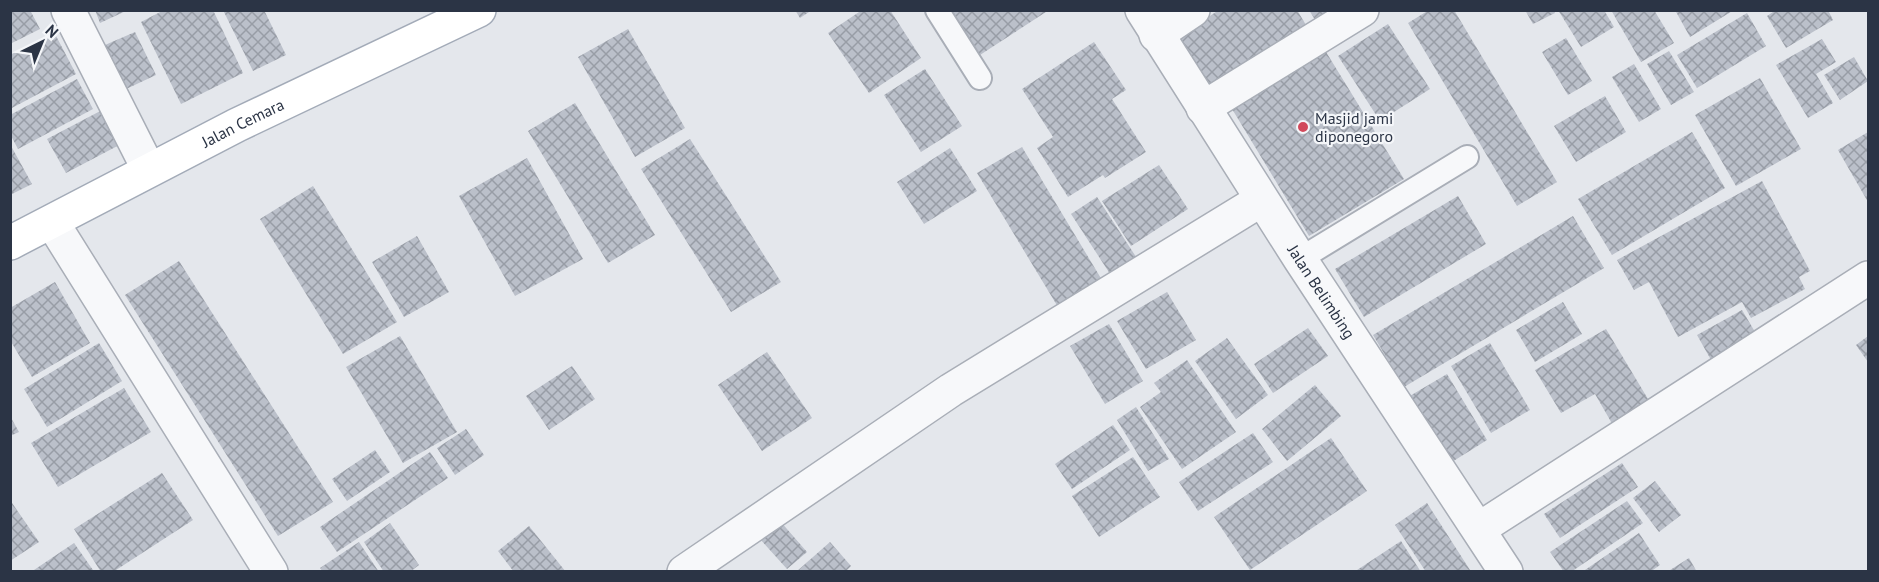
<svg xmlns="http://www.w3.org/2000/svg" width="1879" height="582" font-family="'PT Sans',sans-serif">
  <defs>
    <pattern id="building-cross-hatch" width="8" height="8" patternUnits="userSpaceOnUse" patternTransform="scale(1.5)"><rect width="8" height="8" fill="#bbc0ca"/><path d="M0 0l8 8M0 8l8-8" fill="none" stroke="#989da6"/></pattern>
  </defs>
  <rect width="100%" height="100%" fill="#e4e7ec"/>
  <!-- building -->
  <path fill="url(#building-cross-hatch)" d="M16,10H30L40,29L10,44V13Z
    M95,10H128L100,23Z
    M164,10H213L243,73L181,104L141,22Z
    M223,10H264L286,55L253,71Z
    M795,10H812L800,18Z
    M862,10H890L921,58L869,93L828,33Z
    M951,10H1049L980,55Z
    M1219,10H1297L1309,30L1211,93L1176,38Z
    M1309,10H1347L1320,28Z
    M1429,10H1454L1557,182L1517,206L1408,23Z
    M1525,10H1554L1555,13L1533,24Z
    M1558,10H1604L1614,27L1581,47Z
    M1611,10H1654L1674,43L1641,62Z
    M1675,10H1734L1690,37Z
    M1776,10H1828L1833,20L1786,48L1767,16Z
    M1747,13L1766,46L1697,88L1677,55Z
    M1388,24L1430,89L1380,121L1338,56Z
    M628,29L685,128L635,157L578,57Z
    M54,32L76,74L10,109V55Z
    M135,32L156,75L124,90L105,45Z
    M1566,38L1592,81L1568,95L1542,52Z
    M1822,39L1836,62L1816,74L1833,103L1808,118L1776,65Z
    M1094,42L1126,90L1112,99L1146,152L1105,178L1103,175L1068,197L1037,148L1053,137L1022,89Z
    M1323,47L1404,179L1309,236L1229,104Z
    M1669,51L1694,92L1671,105L1647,64Z
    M1854,57L1868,81L1840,100L1824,75Z
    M1634,64L1661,109L1639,122L1612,77Z
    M925,69L962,126L921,152L884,95Z
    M1760,78L1801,149L1736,186L1695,115Z
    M77,79L93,109L18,149L10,134V115Z
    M1605,96L1626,132L1576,162L1554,126Z
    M575,103L655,235L608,263L528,131Z
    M106,108L125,142L66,173L47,139Z
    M1692,132L1725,188L1612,255L1578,199Z
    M1868,132V202L1838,150Z
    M690,139L781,282L731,312L641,169Z
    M10,144L32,184L10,195Z
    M1022,147L1102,280L1058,307L977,173Z
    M950,148L977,191L924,224L897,182Z
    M527,158L583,259L515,296L459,196Z
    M1159,165L1188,209L1131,246L1102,201Z
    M1762,181L1810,271L1799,277L1805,289L1751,318L1742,302L1678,337L1649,282L1634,290L1617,260Z
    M313,186L397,322L343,354L260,219Z
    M1458,196L1486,244L1364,317L1335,269Z
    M1097,197L1142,266L1116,283L1071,214Z
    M1573,216L1604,268L1404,387L1373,335Z
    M417,236L449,292L404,317L372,262Z
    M179,261L333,502L278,536L125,295Z
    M55,282L90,343L32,377L10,340V308Z
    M1167,292L1196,340L1146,369L1117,321Z
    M1563,302L1582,334L1535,362L1516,330Z
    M1742,310L1761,342L1715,367L1697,335Z
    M1109,324L1143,381L1105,404L1070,346Z
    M1308,328L1328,356L1273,393L1254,364Z
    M1606,329L1651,404L1614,427L1595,394L1561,413L1535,370Z
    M400,336L457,432L403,463L346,367Z
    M1868,336V362L1856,345Z
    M1227,338L1268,395L1236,419L1195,361Z
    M99,343L122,381L47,427L24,389Z
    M1490,343L1530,410L1491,433L1451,366Z
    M767,352L812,418L762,451L718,385Z
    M1187,360L1236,432L1182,469L1140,407L1161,392L1154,383Z
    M572,366L595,399L549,430L526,396Z
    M1447,374L1487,440L1444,467L1403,400Z
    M1315,385L1341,416L1287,461L1262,429Z
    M124,388L151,432L58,487L31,443Z
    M1136,407L1169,459L1148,471L1117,420Z
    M10,416L19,432L10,436Z
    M1113,425L1130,450L1072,489L1055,464Z
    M466,429L484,455L455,475L437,448Z
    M1253,433L1273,462L1198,511L1179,482Z
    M1331,438L1367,491L1250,570L1214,517Z
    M375,450L390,472L347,501L332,479Z
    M430,452L448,478L337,552L320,527Z
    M1133,457L1160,497L1099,537L1072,496Z
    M1622,463L1638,487L1560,538L1544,514Z
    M162,473L193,520L113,572H101L74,529Z
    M1655,481L1681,515L1659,532L1633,498Z
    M10,500L39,542L10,561Z
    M1627,501L1643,523L1571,572H1564L1550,552Z
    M1427,503L1470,570L1468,572H1426L1395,525Z
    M780,521L807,552L787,569L760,539Z
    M390,523L419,565L410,572H384L364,542Z
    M529,526L566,572H514L498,551Z
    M1639,533L1660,565L1650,572H1582Z
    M1401,541L1421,572H1354Z
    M359,542L379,572H323L320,568Z
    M830,542L851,566L845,572H796Z
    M74,543L93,570L31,572Z
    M1689,558L1697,572H1667Z"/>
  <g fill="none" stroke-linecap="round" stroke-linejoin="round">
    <defs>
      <path id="lane" d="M937,10L980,78
        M1300,259L1467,157"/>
      <g id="street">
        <path d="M68,10L149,170"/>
        <path id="s1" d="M1142,10L1300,259L1506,572"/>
        <path d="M1156,35L1193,10"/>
        <path d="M1203,108L1362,10"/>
        <path d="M52,222L271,572"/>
        <path d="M1479,529L1868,278"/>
        <path d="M684,572L951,390L1261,200"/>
      </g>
      <g id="primary">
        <path id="s2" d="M10,243L237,125L479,10"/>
      </g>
    </defs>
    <!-- lane casing -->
    <use href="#lane" stroke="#a9aeb7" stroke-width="26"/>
    <!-- street casing -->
    <use href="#street" stroke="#a9aeb7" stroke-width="36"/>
    <!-- primary casing -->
    <use href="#primary" stroke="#a3abb8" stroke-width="36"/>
    <!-- lane -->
    <use href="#lane" stroke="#f7f8fa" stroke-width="22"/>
    <!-- street -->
    <use href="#street" stroke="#f7f8fa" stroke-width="33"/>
    <!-- primary -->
    <use href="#primary" stroke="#fff" stroke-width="33"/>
  </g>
  <!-- markers -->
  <circle fill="#d1495b" stroke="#f4f6f9" stroke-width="2" cx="1303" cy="127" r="6"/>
  <g text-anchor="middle" stroke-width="4.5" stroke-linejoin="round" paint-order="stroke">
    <!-- poi labels -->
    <g font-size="16" fill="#2b3445" stroke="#f4f6f9" text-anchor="start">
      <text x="1315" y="124">Masjid jami<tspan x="1315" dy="18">diponegoro</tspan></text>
    </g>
    <!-- street labels -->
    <g font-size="16" fill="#2b3445" stroke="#f4f6f9">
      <text dy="6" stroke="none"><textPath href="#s2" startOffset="262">Jalan Cemara</textPath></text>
      <text dy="6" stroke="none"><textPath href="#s1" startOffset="334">Jalan Belimbing</textPath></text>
    </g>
  </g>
  <!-- border -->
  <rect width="1879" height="582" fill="none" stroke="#2b3445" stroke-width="24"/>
  <!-- north arrow -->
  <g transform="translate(42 42) rotate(43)" stroke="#f4f6f9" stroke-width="4.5" paint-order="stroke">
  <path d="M0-4.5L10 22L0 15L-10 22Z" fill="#2b3445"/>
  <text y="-9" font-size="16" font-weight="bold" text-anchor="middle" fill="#2b3445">N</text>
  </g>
</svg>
